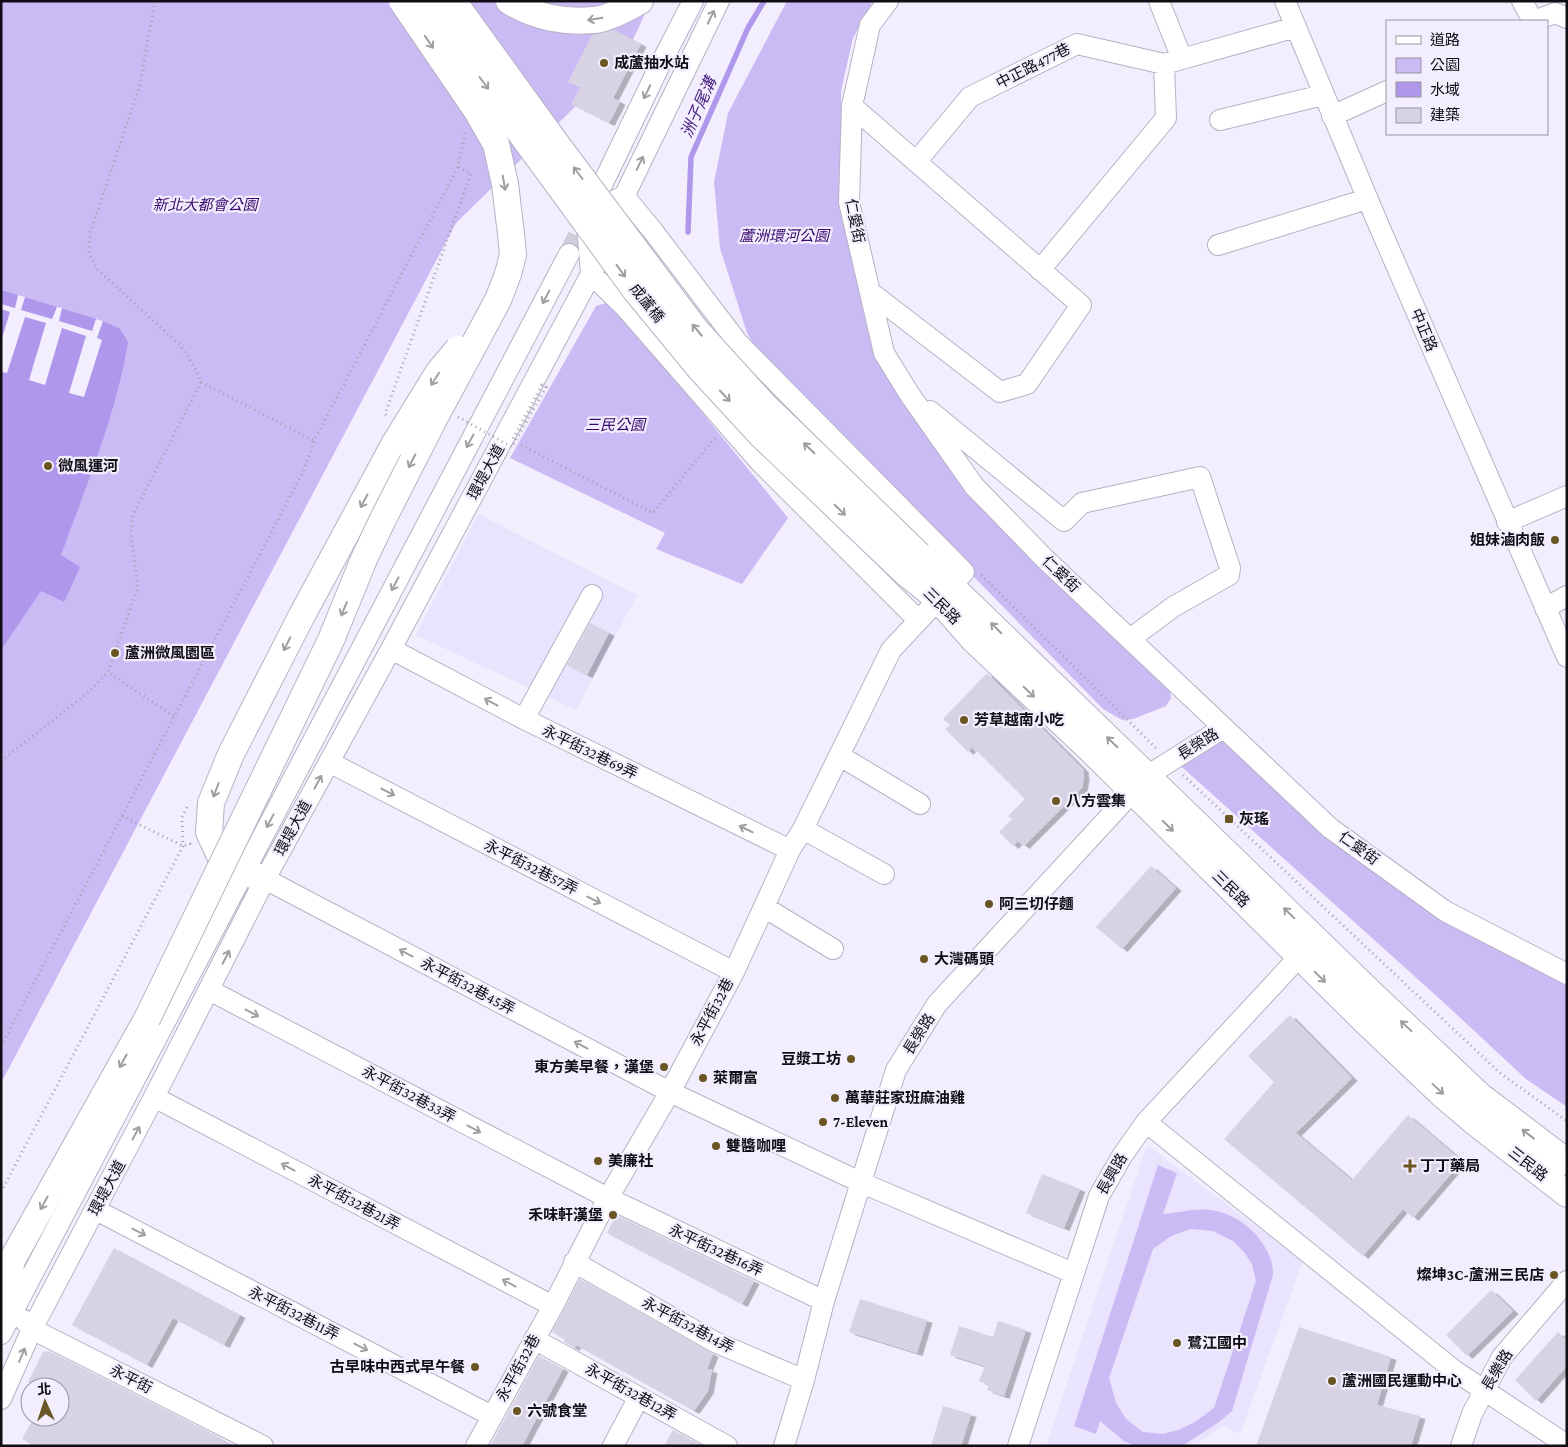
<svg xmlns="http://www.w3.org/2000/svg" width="1568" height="1447" font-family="'Crimson Pro','Noto Sans TC',serif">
  <defs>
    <filter id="shadow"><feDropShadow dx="5.5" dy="3" stdDeviation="0" flood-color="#0004"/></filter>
  </defs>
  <rect width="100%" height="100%" fill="#f2eefd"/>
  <!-- built -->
  <path fill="#e9e3fd" d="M478,514L637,595L576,710L416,635Z
    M1147,1145L1303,1261L1240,1434L1223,1426L1194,1446H1046Z"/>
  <!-- green -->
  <path fill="#cabbf5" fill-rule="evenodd" d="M1,1H651L624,59L456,223L1,1083Z
    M787,1H873L853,38L841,91L843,198L863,311L884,365L906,408L967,489L1170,689L1171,698L1166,706L1133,719L1122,720L1103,709L763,361L747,333L720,248L714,182L728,113Z
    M606,303L616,307L788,518L742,584L656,549L665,533L510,458L596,306Z
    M1223,728L1345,839L1567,980V1107L1526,1079L1441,1000L1173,759Z
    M1158,1165L1177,1173L1163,1214C1178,1213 1195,1208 1210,1210C1237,1213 1262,1234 1271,1260C1272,1264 1273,1270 1273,1275L1232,1411L1219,1422L1182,1446H1136L1124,1441L1100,1421L1096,1434L1074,1426ZM1191,1229L1213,1231L1233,1241L1244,1252L1252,1264L1256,1281L1214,1408L1195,1422L1178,1430L1163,1434L1143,1432L1126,1419L1116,1403L1109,1378L1153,1249L1171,1236Z"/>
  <!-- water -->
  <path fill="#af97ec" d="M1,290L103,321L120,329L128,342C116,416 86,486 61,555L80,567L64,602L41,591L1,650Z"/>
  <!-- pier -->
  <path fill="#f2eefd" d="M18,295L25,297L21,310L52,319L57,307L62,308L59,321L92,331L96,319L103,321L97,338L102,340L84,397L69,393L86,336L62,328L45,385L29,380L46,323L25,317L7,373L1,372V341L10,312L1,309V304L15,308Z"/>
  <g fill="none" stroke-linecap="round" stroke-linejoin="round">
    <!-- stream -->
    <path stroke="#af97ec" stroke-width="5.5" d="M688,232L691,157L748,28L764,1"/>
  </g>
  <!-- building -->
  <path fill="#d7d3e5" filter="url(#shadow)" d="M615,30L641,44L613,98L620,102L609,123L571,104L580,88L568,82L592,35Z
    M590,623L609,633L587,675L567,665Z
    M987,673L1083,769L1084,778L1082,788L1024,846L1018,841L1013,846L999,832L1012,819L1008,816L1025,799L977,751L976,752L972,747L968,752L945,729L950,725L943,719Z
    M1151,866L1176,888L1122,949L1096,927Z
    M1290,1015L1352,1078L1296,1133L1352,1180L1408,1115L1462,1161L1413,1218L1403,1209L1363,1256L1224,1139L1274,1082L1248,1056Z
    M1042,1174L1080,1189L1064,1228L1026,1213Z
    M616,1215L754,1281L742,1304L607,1233Z
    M114,1248L240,1315L224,1345L173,1318L147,1365L72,1325Z
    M580,1279L713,1354L707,1369L712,1370L708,1391L694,1411L576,1345L574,1348L563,1341L566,1340L552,1332Z
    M1491,1290L1513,1311L1467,1356L1446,1335Z
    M860,1299L927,1320L917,1353L849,1332Z
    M998,1321L1026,1330L1004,1396L987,1390L989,1385L979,1381L985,1366L950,1355L959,1326L993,1337Z
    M1299,1327L1391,1357L1377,1405L1420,1416L1411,1446H1256Z
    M1558,1332L1567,1341V1366L1536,1401L1515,1380Z
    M49,1351L207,1431L235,1446H35L22,1439L34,1417H60V1387H37L28,1382L43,1352Z
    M539,1356L563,1369L522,1446H490Z
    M943,1406L971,1414L961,1446H931Z
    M673,1430L702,1446H664Z"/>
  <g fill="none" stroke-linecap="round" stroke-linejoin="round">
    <!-- minor-tunnel -->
    <path stroke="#d0ccda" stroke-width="20" stroke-dasharray="20 10" stroke-linecap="butt" d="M569,254L590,209"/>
    <defs>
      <path id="minor" d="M888,1L870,25L852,106L849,202L884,353L910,395L974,486L1044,558L1330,828L1445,911L1567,974
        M1159,1L1182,59
        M1285,1L1379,226L1567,657
        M1522,1L1533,21
        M1534,21L1555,13L1567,18
        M852,106L1081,305L1027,384L1000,392L870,292
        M1332,116L1387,91
        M1220,120L1323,95
        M916,162L970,97L1077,44L1164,64L1296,27
        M602,185L659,67L693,1
        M619,207L719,1
        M1218,245L1367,199
        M1040,270L1166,118L1164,64
        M930,411L1064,521L1082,503L1200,477L1230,568L1229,575L1173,607L1130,639
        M1507,522L1567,496
        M1545,608L1567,596
        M391,649L524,719L790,850
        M524,719L592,595
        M840,756L920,804
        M329,762L734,972
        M803,829L884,874
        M265,879L670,1092L860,1182L1073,1273
        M764,907L833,949
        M209,990L608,1198L824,1301
        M154,1097L553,1306
        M1146,1122L1455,1371L1567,1445
        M96,1210L492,1416
        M574,1262L715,1342L804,1380
        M24,1320L32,1329L263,1446
        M1,1334L569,254
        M534,1339L727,1446
        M1,1399L32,1329L154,1097L265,879L391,649L597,263
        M476,1446L553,1306L608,1198L670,1092L734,972L790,850L803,829L891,650L964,572L738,343L653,231L624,196L586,215L591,274L624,306L760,462L918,620
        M613,1446L639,1397
        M784,1446L804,1380L824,1301L896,1070L937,1004L1147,776L1223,728
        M1018,1446L1099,1196L1122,1156L1146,1122L1299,957
        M1461,1446L1472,1414L1502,1357L1567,1281"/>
      <path id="major" d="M509,1C534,17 565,23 594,20C608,19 628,8 640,1
        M919,555L1375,997L1480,1096L1567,1162
        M906,573L938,599L973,639L1090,749L1363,1019L1443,1095L1476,1123L1567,1194
        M265,879L243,872L222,860L209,832L211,803L231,754L301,617L395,443
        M1,1317L12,1260L147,1019"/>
    </defs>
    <!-- minor casing -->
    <use href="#minor" stroke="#b6b2c4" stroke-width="22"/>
    <!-- major casing -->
    <use href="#major" stroke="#b6b2c4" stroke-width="28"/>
    <!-- path -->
    <path stroke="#a5a1ad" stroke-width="3" stroke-dasharray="1 4" stroke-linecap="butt" d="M155,1L140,85L90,233L89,253L97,269L180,345L195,368L201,382L132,517L131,536L138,587L108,672L175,717
      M201,382L314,441
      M386,415L385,414L471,173L458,167
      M521,445L653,513L715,438
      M981,575L1156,748
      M1,761L90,691L108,672
      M1183,775L1500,1073L1567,1121
      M122,816L183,846L190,844L191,846
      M1,1046L303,472L314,441L458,167L465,133
      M1,1192L183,846L182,817L188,805"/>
    <!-- minor -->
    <use href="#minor" stroke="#fff" stroke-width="20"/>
    <!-- major -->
    <use href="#major" stroke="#fff" stroke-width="26"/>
    <defs>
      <path id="major-bridge" d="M424,1L636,291L701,370L761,435L906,573
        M453,1L558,146L695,329L764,405L919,555
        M395,443L438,373L458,349
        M147,1019L331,640L364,559L383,519L435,417L498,300L508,274L513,255L511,234L505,184L496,144L477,111L402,1"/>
    </defs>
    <!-- major-bridge casing -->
    <use href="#major-bridge" stroke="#b6b2c4" stroke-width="28" stroke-linecap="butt"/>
    <!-- path-bridge -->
    <path stroke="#a5a1ad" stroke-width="3" stroke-dasharray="1 4" stroke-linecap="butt" d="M458,417L512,447L546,387L542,385L512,440"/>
    <!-- major-bridge -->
    <use href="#major-bridge" stroke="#fff" stroke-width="26"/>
  </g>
  <!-- one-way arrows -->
  <defs><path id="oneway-shaft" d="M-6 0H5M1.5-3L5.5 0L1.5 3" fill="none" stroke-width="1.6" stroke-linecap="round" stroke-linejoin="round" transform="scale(1.25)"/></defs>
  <g stroke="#9f9fa1">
    <use href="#oneway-shaft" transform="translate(711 17) rotate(-64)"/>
    <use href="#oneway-shaft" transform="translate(595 19) rotate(171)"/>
    <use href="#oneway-shaft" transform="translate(429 42) rotate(56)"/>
    <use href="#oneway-shaft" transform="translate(484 83) rotate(53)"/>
    <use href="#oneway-shaft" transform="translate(647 92) rotate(116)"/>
    <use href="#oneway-shaft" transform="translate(640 163) rotate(-64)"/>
    <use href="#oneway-shaft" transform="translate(578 173) rotate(-127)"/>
    <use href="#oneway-shaft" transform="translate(504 183) rotate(80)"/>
    <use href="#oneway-shaft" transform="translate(621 271) rotate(54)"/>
    <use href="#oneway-shaft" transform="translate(546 297) rotate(118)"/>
    <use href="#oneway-shaft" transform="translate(697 330) rotate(-130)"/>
    <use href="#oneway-shaft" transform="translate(435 379) rotate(123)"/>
    <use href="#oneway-shaft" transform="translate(725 396) rotate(47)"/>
    <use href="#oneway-shaft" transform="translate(470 441) rotate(118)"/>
    <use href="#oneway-shaft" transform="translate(809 448) rotate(-136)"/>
    <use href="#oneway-shaft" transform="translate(412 461) rotate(117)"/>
    <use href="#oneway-shaft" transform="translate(364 501) rotate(118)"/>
    <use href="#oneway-shaft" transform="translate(840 510) rotate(44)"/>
    <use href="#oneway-shaft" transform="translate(395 584) rotate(118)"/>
    <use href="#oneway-shaft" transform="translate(344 609) rotate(112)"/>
    <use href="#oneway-shaft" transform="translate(996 628) rotate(-135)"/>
    <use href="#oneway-shaft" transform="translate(287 644) rotate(117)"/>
    <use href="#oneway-shaft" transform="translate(1029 692) rotate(44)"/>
    <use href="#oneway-shaft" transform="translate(491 702) rotate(-152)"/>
    <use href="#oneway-shaft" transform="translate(1112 742) rotate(-136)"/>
    <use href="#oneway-shaft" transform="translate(318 782) rotate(-62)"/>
    <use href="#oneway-shaft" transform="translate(216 790) rotate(111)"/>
    <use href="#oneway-shaft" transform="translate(388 792) rotate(27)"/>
    <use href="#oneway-shaft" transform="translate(270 821) rotate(118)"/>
    <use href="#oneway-shaft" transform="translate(1168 826) rotate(45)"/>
    <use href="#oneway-shaft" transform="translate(746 829) rotate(-154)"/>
    <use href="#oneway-shaft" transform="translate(594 900) rotate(27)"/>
    <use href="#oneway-shaft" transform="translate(1289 913) rotate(-136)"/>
    <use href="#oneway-shaft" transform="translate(406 953) rotate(-152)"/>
    <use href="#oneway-shaft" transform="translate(226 957) rotate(-63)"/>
    <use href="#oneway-shaft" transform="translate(1320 977) rotate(44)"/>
    <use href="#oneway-shaft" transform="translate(252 1013) rotate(28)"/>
    <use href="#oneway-shaft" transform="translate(1406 1026) rotate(-137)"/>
    <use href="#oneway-shaft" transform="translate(581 1045) rotate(-152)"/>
    <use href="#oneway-shaft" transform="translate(123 1061) rotate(119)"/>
    <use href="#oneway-shaft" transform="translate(1438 1089) rotate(43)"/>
    <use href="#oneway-shaft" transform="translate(474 1129) rotate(28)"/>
    <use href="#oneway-shaft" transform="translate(136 1133) rotate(-62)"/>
    <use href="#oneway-shaft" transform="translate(1528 1134) rotate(-142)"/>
    <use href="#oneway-shaft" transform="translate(288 1167) rotate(-152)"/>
    <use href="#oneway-shaft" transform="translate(44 1203) rotate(119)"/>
    <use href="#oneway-shaft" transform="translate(139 1232) rotate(27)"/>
    <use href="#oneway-shaft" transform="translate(509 1283) rotate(-152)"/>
    <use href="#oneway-shaft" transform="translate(361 1347) rotate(27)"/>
    <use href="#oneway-shaft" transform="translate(22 1355) rotate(-67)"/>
  </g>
  <!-- markers -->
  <g fill="#6a5524" stroke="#f2eefd" stroke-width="2">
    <circle cx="604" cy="63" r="5"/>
    <circle cx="48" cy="466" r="5"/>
    <circle cx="1555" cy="540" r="5"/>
    <circle cx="115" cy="653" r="5"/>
    <circle cx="964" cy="720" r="5"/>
    <circle cx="1056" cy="801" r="5"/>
    <rect x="1224" y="814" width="10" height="10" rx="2.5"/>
    <circle cx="989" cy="904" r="5"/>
    <circle cx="924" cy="959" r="5"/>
    <circle cx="851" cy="1059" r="5"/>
    <circle cx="664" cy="1067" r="5"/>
    <circle cx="703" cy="1078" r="5"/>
    <circle cx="835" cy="1098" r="5"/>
    <circle cx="823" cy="1122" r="5"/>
    <circle cx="716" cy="1146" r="5"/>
    <circle cx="598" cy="1161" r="5"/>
    <path d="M1407.5 1158.5h5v5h5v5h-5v5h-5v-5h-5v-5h5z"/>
    <circle cx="613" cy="1215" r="5"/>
    <circle cx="1554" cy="1275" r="5"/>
    <circle cx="1177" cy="1343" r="5"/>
    <circle cx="475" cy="1367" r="5"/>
    <circle cx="1332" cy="1381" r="5"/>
    <circle cx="517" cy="1411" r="5"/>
  </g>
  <g text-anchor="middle" stroke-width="4.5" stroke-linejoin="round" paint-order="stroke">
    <!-- poi labels -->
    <g font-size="15" font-weight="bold" fill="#100e14" stroke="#f2eefd" text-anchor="start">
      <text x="614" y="68">成蘆抽水站</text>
      <text x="58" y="471">微風運河</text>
      <text x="1545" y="545" text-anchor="end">姐妹滷肉飯</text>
      <text x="125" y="658">蘆洲微風園區</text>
      <text x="974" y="725">芳草越南小吃</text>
      <text x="1066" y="806">八方雲集</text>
      <text x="1239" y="824">灰瑤</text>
      <text x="999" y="909">阿三切仔麵</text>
      <text x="934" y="964">大灣碼頭</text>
      <text x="841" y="1064" text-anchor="end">豆漿工坊</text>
      <text x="654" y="1072" text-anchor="end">東方美早餐，漢堡</text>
      <text x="713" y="1083">萊爾富</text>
      <text x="845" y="1103">萬華莊家班麻油雞</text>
      <text x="833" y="1127">7-Eleven</text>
      <text x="726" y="1151">雙醬咖哩</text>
      <text x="608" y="1166">美廉社</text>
      <text x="1420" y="1171">丁丁藥局</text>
      <text x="603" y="1220" text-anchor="end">禾味軒漢堡</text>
      <text x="1544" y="1280" text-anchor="end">燦坤3C-蘆洲三民店</text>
      <text x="1187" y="1348">鷺江國中</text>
      <text x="465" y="1372" text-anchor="end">古早味中西式早午餐</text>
      <text x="1342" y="1386">蘆洲國民運動中心</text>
      <text x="527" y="1416">六號食堂</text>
    </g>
    <!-- street labels -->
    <g font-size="15" fill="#100e14" stroke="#f2eefd">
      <text transform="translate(1033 66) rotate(-27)" y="5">中正路477巷</text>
      <text transform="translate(855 221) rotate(79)" y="5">仁愛街</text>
      <text transform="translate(647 303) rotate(51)" y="5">成蘆橋</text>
      <text transform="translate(1424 330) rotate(67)" y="5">中正路</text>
      <text transform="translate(486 472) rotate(-62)" y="5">環堤大道</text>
      <text transform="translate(1061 574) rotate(44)" y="5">仁愛街</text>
      <text transform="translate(942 606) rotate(45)" y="5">三民路</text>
      <text transform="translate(1198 744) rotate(-32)" y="5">長榮路</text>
      <text transform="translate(590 752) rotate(26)" y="5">永平街32巷69弄</text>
      <text transform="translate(293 828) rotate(-62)" y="5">環堤大道</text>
      <text transform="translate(1359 848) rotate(36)" y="5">仁愛街</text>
      <text transform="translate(531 867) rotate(27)" y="5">永平街32巷57弄</text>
      <text transform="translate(1231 889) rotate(45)" y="5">三民路</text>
      <text transform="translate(468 986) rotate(28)" y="5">永平街32巷45弄</text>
      <text transform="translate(712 1012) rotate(-62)" y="5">永平街32巷</text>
      <text transform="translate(919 1034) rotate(-58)" y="5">長榮路</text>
      <text transform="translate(409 1094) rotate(28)" y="5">永平街32巷33弄</text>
      <text transform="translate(1528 1164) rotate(38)" y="5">三民路</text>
      <text transform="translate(1112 1174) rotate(-60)" y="5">長興路</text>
      <text transform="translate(107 1188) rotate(-62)" y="5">環堤大道</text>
      <text transform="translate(354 1202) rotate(28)" y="5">永平街32巷21弄</text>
      <text transform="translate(716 1250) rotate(25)" y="5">永平街32巷16弄</text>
      <text transform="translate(294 1313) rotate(27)" y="5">永平街32巷11弄</text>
      <text transform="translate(688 1325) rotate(28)" y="5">永平街32巷14弄</text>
      <text transform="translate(518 1368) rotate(-61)" y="5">永平街32巷</text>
      <text transform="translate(1497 1370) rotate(-59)" y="5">長樂路</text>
      <text transform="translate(131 1379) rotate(27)" y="5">永平街</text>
      <text transform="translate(631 1392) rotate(29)" y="5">永平街32巷12弄</text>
    </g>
    <!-- park labels -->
    <g font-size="15" font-style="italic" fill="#39096f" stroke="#f2eefd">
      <text x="205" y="210">新北大都會公園</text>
      <text x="784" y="241">蘆洲環河公園</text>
      <text x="615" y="430">三民公園</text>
    </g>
    <!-- water labels -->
    <g font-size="16" font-style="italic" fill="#461e80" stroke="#f2eefd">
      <text transform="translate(698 107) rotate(-66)" y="6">洲子尾溝</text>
    </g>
  </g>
  <!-- border -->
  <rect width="1568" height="1447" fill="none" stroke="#100e14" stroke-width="5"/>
  <!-- legend -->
  <rect x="1386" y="20" width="162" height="115" fill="#f2eefd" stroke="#9894a0"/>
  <rect x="1396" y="36" width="25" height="8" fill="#ffffff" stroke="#9894a0"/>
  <text x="1430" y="45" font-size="15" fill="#100e14">道路</text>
  <rect x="1396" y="58" width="25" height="15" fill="#cabbf5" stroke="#9894a0"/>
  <text x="1430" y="70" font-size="15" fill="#100e14">公園</text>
  <rect x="1396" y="82" width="25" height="15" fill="#af97ec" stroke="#9894a0"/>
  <text x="1430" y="95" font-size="15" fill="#100e14">水域</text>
  <rect x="1396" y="108" width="25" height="15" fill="#d7d3e5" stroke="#9894a0"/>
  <text x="1430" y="120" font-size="15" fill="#100e14">建築</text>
  <!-- north arrow -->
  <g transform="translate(45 1402) rotate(357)"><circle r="24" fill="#f2eefd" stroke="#9894a0"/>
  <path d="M0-4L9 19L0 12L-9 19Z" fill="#6a5524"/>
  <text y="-8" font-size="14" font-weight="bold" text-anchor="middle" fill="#100e14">北</text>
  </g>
</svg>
